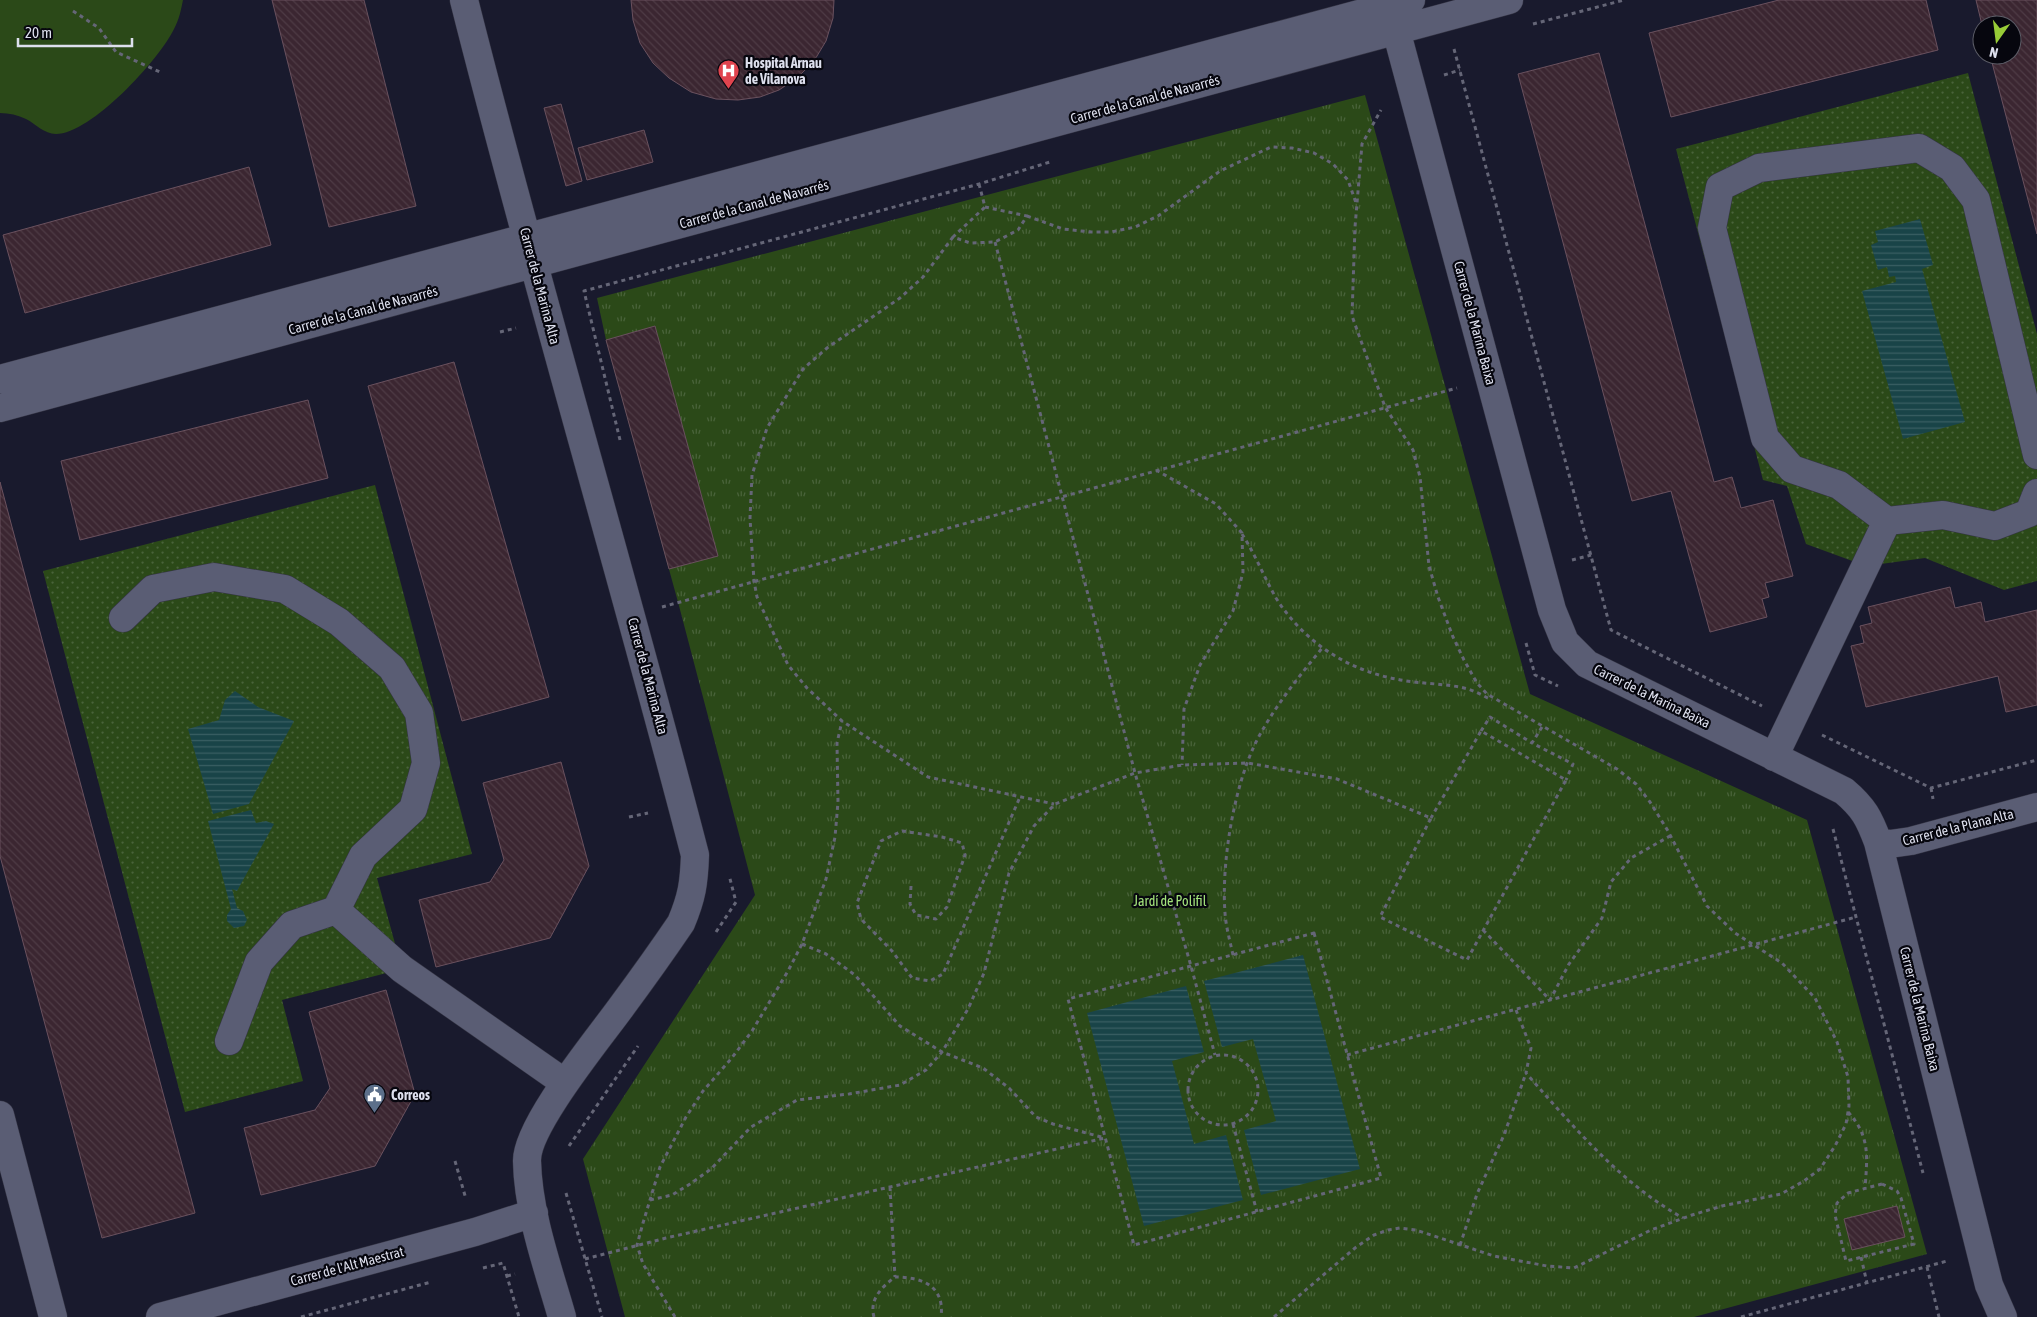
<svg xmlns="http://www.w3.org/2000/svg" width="2037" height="1317" font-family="'Asap Condensed',sans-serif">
  <defs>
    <pattern id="park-tufts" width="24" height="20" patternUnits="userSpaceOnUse" patternTransform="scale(1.25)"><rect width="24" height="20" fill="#2b4918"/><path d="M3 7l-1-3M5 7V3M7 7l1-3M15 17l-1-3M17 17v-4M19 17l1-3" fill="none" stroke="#49633a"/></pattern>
    <pattern id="garden-dots" width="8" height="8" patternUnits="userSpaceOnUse" patternTransform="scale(1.25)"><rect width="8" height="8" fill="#2b4918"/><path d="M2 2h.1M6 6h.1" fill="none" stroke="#49633a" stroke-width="1.8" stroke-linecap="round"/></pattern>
    <pattern id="water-rules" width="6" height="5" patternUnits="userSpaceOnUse" patternTransform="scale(1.25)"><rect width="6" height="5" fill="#194448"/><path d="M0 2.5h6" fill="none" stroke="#3a5f63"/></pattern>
    <pattern id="building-back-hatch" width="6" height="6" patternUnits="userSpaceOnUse" patternTransform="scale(1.25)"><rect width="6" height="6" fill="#3b2631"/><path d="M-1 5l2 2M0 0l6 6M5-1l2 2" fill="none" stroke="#4e3b45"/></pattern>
  </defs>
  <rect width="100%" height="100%" fill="#191a2d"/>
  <!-- grass -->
  <path fill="#2b4918" d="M0,0H183C181,10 179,20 174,29C159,60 91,134 56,134C44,134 36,124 26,119C18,115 9,113 0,113Z"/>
  <!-- park -->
  <path fill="url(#park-tufts)" d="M1365,95L1530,694L1807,820L1927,1254L1694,1317H625L583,1159L755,895L678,602L606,340L597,298Z"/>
  <!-- garden -->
  <path fill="url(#garden-dots)" d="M1968,73L2037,334V581L2004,590L1925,558L1866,566L1806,544L1787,486L1763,480L1676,149Z
    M375,485L472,854L377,878L402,969L282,1000L303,1081L185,1112L43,571Z"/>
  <!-- water -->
  <path fill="url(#water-rules)" d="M1920,219L1933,265L1922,269L1965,422L1903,439L1862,291L1896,282L1895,276L1889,277L1887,267L1878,270L1871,245L1878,242L1875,231Z
    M235,691L258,707L294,721L249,804L213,814L188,729L219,720L225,700Z
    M251,810L256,823L266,821L274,824L237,891L232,889L237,908L243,911L247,920L244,926L234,928L227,921V915L231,909L208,821Z
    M1303,955L1360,1169L1261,1195L1244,1130L1276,1121L1253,1039L1222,1047L1204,981Z
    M1186,986L1204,1052L1172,1061L1194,1144L1226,1135L1243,1200L1144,1226L1087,1013Z"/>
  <!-- building -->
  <path fill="url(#building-back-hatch)" stroke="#6a515e" d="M272,0H364L416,206L329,227Z
    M631,0H834L833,18L826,41L814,61L797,78L779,90L760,97L738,100L716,99L691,92L669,78L653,63L640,43L633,20Z
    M1779,0H1926L1938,50L1671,117L1649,33Z
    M1976,0H2037V234L1990,55H2012V25H1982Z
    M1599,53L1714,482L1732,477L1741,508L1773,500L1793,576L1765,583L1769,597L1762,599L1767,617L1710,632L1671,491L1632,501L1518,74Z
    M561,104L582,181L566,186L544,108Z
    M644,130L653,162L587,180L578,148Z
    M249,167L271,245L25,313L3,235Z
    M655,326L718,556L669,569L606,340Z
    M454,362L549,697L462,721L368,386Z
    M308,400L328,478L80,540L61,461Z
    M0,482L195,1213L102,1238L0,856Z
    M1950,587L1955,608L1981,602L1985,622L2037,610V705L2006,712L1998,676L1866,707L1851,646L1864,643L1860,626L1872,623L1868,607Z
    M561,762L589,866L550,938L436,967L419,900L490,882L504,860L483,783Z
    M386,990L415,1094L375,1166L261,1195L244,1128L315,1110L330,1088L309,1012Z
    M1897,1206L1905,1237L1852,1250L1844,1219Z"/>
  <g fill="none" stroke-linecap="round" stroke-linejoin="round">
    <defs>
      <path id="minor" d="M464,0C536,286 621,569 695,855C694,883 692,897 681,923C662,951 642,979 622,1006C599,1038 526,1126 527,1161C528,1213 548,1268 562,1317
        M1388,0L1552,610L1565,642L1587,664L1844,791C1864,808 1869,818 1878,842L1989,1285L2003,1317
        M0,379L1411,0
        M0,408L1509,0
        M2037,455L1976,200L1952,168L1919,148L1759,168L1720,187L1712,228L1765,438L1792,469L1839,485L1887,521L1943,515L1995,526L2029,513L2037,493
        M123,618L153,589L214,577L285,589L339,622L392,668L419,713L426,763L413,809L363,856L336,910L292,925L259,962L229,1041
        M1774,757L1887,521
        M1878,842L1890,844L1911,841L2037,807
        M336,910L402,969L565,1083
        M0,1115L53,1317
        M160,1317L475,1232L534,1213"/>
    </defs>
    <!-- minor casing -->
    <use href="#minor" stroke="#353545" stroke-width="29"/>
    <!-- path -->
    <path stroke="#656677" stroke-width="3" stroke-dasharray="4 4" stroke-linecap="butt" d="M73,11L99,28L116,52L160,72
      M1533,24L1624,0
      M1454,49L1611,630L1762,706
      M1444,75L1460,70
      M979,184L985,207
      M985,207L1027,216L1018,230L995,242L970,243L953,237Z
      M1027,216L1063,229L1091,232H1111L1135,227L1158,216L1220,171L1271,147L1292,148L1314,153L1333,164L1348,180L1356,203
      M953,237L923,277L900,298L827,348L803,369L767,428L752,475L750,518L754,581L757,597L788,665L807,688L842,721L928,777L1054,804
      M995,242L1135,773L1191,966L1215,1055
      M500,332L516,328
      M620,440L584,291L979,184L1050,162
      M1156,470L1216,504L1242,533L1243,572L1233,611L1200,665L1184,709L1182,765
      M1242,534C1255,554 1264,577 1276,598C1303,641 1347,670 1396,679C1418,684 1442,683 1464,688C1474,690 1483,696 1492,700
      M1572,560L1591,555
      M662,607L1457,388
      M1526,643L1535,675L1558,686
      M1542,727L1532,743L1573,764L1566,780
      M1481,731L1490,717L1532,743
      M1822,735L1931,788L2037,760
      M1931,788L1933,799
      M629,817L648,813
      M1833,829L1923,1173
      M911,886L910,904L916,915L936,919L947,907L965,855L962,843L942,837L902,831L881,841L857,903L861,919L892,951L912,978L930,981L943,974L1020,797
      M1483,930L1550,1000L1569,964L1602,918L1611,882L1631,858L1670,836
      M716,932L736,902L729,875
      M1314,933L1381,1178L1134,1245L1068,999Z
      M802,944L826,954L855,975L900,1026L942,1052L983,1068L1009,1088L1036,1117L1053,1124L1105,1138
      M1233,955C1230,941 1226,927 1225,913C1221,861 1235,776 1262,731C1279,701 1301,674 1323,647
      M1516,1010L1531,1048L1526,1073C1573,1126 1620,1183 1683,1218
      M1188 1090a35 35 0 1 1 70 0a35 35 0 1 1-70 0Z
      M1347,1055L1856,917
      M1848,1112C1871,1137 1867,1158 1865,1189
      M1233,1124L1257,1212
      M569,1146L638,1046
      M455,1161L466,1199
      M1882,1184L1897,1191L1901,1198L1914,1244L1846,1261L1835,1215L1837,1203L1848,1193Z
      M890,1187L895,1277
      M566,1193L602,1317
      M650,1200L672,1195L690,1184L711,1169L751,1127L797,1100L849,1094L900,1085L926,1070L942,1052L968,1009L984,973L1009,873L1034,826L1055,804L1135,773L1182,765L1248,763L1337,779L1431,818L1380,917L1467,960L1566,780L1481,731L1431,818
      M1460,1245L1477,1194L1504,1135L1526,1073
      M1861,1257L1867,1283
      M585,1259L666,1238L1105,1138
      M1927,1267L1939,1317
      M483,1268L503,1263L519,1317
      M507,1276L515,1274
      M301,1317L431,1282
      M675,1317L643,1264L637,1245L643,1223L660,1167L686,1117L703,1091L731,1059L752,1031L788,971L802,944L826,879L835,837L838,802L837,743L842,721
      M874,1317C869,1299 882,1287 895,1277C921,1277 945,1285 941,1317
      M1274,1317L1355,1248L1374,1235L1388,1230L1400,1228L1416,1230L1494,1256L1547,1266L1574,1268L1651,1230L1692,1215L1722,1206L1781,1194L1804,1181L1820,1169L1835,1146L1846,1124L1849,1106L1848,1077L1837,1042L1815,998L1782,963L1735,933L1707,906L1668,831L1650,802L1636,784L1617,769L1487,694L1477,683L1464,660L1453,637L1438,597L1429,566L1420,477L1413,450L1385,407L1352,316L1355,227L1362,144L1381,110
      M1741,1317L1947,1261"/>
    <!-- minor -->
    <use href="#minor" stroke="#5a5d74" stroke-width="28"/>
  </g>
  <!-- icons -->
  <defs>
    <symbol id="hospital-pin" viewBox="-11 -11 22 30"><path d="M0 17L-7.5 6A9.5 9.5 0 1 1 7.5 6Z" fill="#e0444e" stroke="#06060e"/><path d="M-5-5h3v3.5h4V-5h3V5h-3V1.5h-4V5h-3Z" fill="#fff"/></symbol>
    <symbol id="civic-pin" viewBox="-11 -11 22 30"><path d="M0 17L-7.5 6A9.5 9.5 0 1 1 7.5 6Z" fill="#5c6f8a" stroke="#06060e"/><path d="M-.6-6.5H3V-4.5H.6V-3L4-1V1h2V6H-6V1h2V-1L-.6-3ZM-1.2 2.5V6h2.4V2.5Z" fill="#fff"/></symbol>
  </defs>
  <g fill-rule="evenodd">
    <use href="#hospital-pin" x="716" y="58" width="25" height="34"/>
    <use href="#civic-pin" x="362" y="1082" width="25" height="34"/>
  </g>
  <g text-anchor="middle" stroke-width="4.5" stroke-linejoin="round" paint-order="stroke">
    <!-- poi labels -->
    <g font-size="14" font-weight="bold" fill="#dddfed" stroke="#06060e" text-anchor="start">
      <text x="745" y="68">Hospital Arnau<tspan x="745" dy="16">de Vilanova</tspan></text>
      <text x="391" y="1100">Correos</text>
    </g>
    <!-- street labels -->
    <g font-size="14" fill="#dddfed" stroke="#06060e">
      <text transform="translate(1145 99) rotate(-15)" y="5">Carrer de la Canal de Navarrés</text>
      <text transform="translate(754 204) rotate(-15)" y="5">Carrer de la Canal de Navarrés</text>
      <text transform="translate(540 286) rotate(75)" y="5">Carrer de la Marina Alta</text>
      <text transform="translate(363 310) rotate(-15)" y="5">Carrer de la Canal de Navarrés</text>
      <text transform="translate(1475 323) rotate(75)" y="5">Carrer de la Marina Baixa</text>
      <text transform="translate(648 676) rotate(75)" y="5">Carrer de la Marina Alta</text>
      <text transform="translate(1652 696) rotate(26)" y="5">Carrer de la Marina Baixa</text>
      <text transform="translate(1958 827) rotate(-14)" y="5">Carrer de la Plana Alta</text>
      <text transform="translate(1920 1009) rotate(76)" y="5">Carrer de la Marina Baixa</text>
      <text transform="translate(347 1266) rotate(-15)" y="5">Carrer de l'Alt Maestrat</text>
    </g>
    <!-- park labels -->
    <g font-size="14" fill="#a3e37c" stroke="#06060e">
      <text x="1170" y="906">Jardí de Polifil</text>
    </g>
  </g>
  <!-- north arrow -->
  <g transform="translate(1997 40) rotate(194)"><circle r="24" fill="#06060e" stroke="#5c5d67"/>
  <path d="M0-4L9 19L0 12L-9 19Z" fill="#98cb37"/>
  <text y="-8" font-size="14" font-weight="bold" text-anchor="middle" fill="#dddfed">N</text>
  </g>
  <!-- scale -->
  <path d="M18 38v8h114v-8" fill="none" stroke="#dddfed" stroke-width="2.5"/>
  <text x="25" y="38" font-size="15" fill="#dddfed" stroke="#06060e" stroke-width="4" paint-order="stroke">20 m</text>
</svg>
